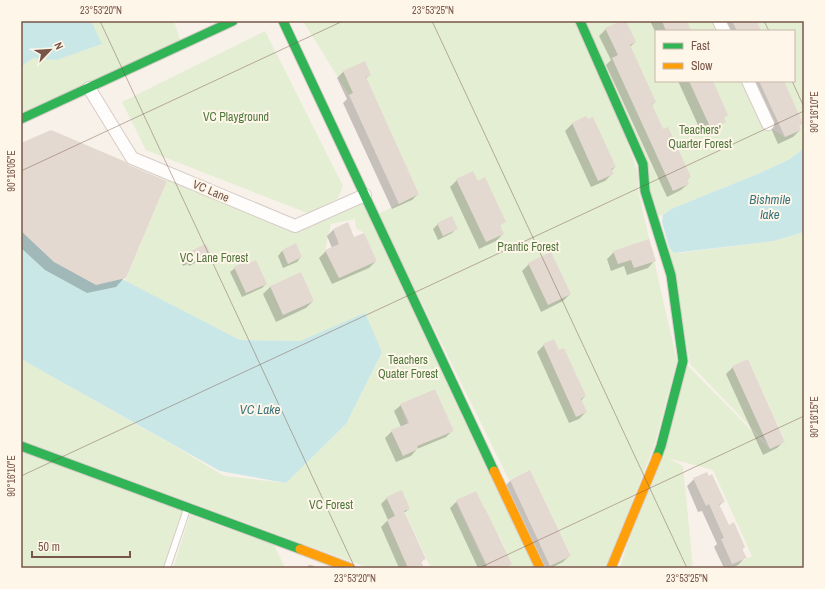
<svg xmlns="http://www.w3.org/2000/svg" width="825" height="589" font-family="'Archivo Narrow',sans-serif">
  <rect width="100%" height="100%" fill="#f7f1e9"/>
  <!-- green -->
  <path fill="#e4eed3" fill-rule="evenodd" d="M21,21H174L180,40L21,119Z
    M303,21H580L638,151V190L677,361L654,446L606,568H545L571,555L530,470L509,480L378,214L419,194L370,86L349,95Z
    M585,21H717L722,31H656V81H745L765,125L785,137L800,130L799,126L803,123L784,81H794V31H761L757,21H804V148L790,159L760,173L671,209L663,215L653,216Z
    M265,31L343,186L338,198L310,214L146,150L122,102Z
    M170,174L295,226L360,197L535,568H510L509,565L512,564L508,556L503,549L505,548L500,537L492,541L495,529L485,508L479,510L480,501L475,491L455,501L487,568H431L404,510L387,520L408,568H369L21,440V359L173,445L224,476L286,483L346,424L382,352L365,314L300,341L240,340L125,281ZM355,219L356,228L364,233L377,261L339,278L325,250L331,224ZM296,244L302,257L288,264L282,250ZM301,272L314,301L283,315L270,286ZM435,389L454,431L418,446V449L403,456L391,431L407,424L401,404Z
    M804,232V568H718L733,566L752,556L713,470L668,458L683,466L693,568H620L622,561L686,364L770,449L785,441L748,359L732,366L767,444L690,364L669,247L674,253H680L774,241Z
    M21,446L187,508L167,568H21Z
    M190,515L274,545L285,568H173Z"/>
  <!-- water -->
  <path fill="#cae7e8" d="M21,21H91L102,44L56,60L33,58L21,67Z
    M804,148V232L774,241L674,253L669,247L662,222L663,215L671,209L760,173L790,159Z
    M21,227L240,340L300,341L365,313L382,352L346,424L286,483L220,471L21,359Z"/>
  <!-- shadow -->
  <path fill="#0003" d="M623,21H625L635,42L630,47L655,102L651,106L662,130L690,177L686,181L688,184L681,190L667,197L606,65L611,60L599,36L606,29Z
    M650,21H685L690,31H656V33Z
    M722,21H756L760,31H727Z
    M344,71L370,75L366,78L418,194L412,200L392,209L343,103L347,99L337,78Z
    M678,81H712L727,115L723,118L725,121L717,129L703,136Z
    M750,81H783L802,123L798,127L800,130L793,137L778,144Z
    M586,117L615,167L611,171L612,174L605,181L591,187L565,131L572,124Z
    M21,144L125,277L116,287L87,293L45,270L21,248Z
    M457,180L477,182L504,222L499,226L503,234L496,241L479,249L450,187Z
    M347,224L354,238L376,261L369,268L332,284L319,258L326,251L332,248L327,236L333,230Z
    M438,224L456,229L452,233L438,240L433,229Z
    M296,245L301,257L297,262L283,268L278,256L282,251Z
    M614,252L655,260L648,268L627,275L624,266L611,271L607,259Z
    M184,254H210L205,258L189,266L188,264L183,266L180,259Z
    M529,264L570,294L563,301L541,312L522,271Z
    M246,266L266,284L262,288L242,297L230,272L235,268Z
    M300,273L313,301L306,308L276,322L263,294L270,287Z
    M544,345L585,396L581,401L586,412L579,419L569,423L537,352Z
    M733,367L784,441L777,448L763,455L726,374Z
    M401,405L452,431L446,437L417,449L411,456L396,462L385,438L392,431L401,427L394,411Z
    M530,471L570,555L563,562L551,568H541L503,488L510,481Z
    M694,479L723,502L719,506L728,526L744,547L742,550L745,558L738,565L731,568H724L714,547L717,544L702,511L698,512L687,486Z
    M387,498L409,509L404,513L424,559L420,563L423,568H399L381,527L388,520L381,504Z
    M457,501L511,564L508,566L509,568H478L450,508Z
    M310,565L314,566L315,568H304Z"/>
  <!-- building -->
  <path fill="#e4d9d0" d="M621,21H626L636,42L630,45L656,102L652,104L654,109L663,129L668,127L691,177L687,179L689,184L673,191L612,58L618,55L605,28Z
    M662,21H687L691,31H666Z
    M732,21H757L761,31H737Z
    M365,61L371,75L366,77L419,194L399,204L349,95L353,93L343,71Z
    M689,81H713L728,115L724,117L726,122L711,129Z
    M759,81H784L803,123L799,126L801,130L785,137Z
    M586,116L588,119L593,117L616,167L611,169L614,174L598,181L572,123Z
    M51,130L126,162L129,165L167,181L126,278L96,285L54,262L21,231V143Z
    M473,171L478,181L485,177L506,222L500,225L504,234L486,242L456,179Z
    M452,216L458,229L443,236L437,223Z
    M348,222L354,237L364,233L377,261L339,278L325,250L339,244L333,229Z
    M649,239L656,261L634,268L631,260L618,264L613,251Z
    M296,243L302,257L288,264L282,250Z
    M206,244L211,254L193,262V261L188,263L184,254Z
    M551,252L571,294L548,305L528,263Z
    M256,260L267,284L246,293L234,267L246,261L247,264Z
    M301,272L314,301L283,315L270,286Z
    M554,339L559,350L564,348L586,396L581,399L587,412L576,417L543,344Z
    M748,359L785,442L770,449L732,366Z
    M435,389L454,431L417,446L418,449L403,456L391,430L409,423L400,404Z
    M530,470L571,556L550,566L510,480Z
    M707,472L709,476L712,474L725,502L719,504L729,525L734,522L745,547L742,549L747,558L732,564L721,539L724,538L709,504L706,506L693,478Z
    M402,490L410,509L404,511L426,559L421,561L424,568H408L387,520L395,516L386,497Z
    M476,491L484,508H485L512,564L509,565L510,568H488L456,500Z"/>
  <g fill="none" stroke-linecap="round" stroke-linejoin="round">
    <defs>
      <path id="lane" d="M167,568L187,509"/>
      <path id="street" d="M719,21L724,31
        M748,81L768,124
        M89,88L132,158L295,226L365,195"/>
      <path id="fast" d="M283,21L494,471
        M580,21L643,164L645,191L671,275L683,361L661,446L657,457
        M21,119L233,21
        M21,446L300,549"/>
      <path id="slow" d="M494,471L540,568
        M300,549L350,568
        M611,568L657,457"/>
    </defs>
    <!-- lane casing -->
    <use href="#lane" stroke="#d6ccc6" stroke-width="8"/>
    <!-- street casing -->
    <use href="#street" stroke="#d6ccc6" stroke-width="14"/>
    <!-- fast casing -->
    <use href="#fast" stroke="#d6ccc6" stroke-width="11"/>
    <!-- slow casing -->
    <use href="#slow" stroke="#d6ccc6" stroke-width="11"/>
    <!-- lane -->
    <use href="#lane" stroke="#fefdfc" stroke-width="6"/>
    <!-- street -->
    <use href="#street" stroke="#fefdfc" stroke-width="12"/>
    <!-- fast -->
    <use href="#fast" stroke="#30b455" stroke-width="9"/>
    <!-- slow -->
    <use href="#slow" stroke="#ff9f0a" stroke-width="9"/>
  </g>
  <!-- ticks -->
  <path fill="none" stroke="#775648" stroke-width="1" stroke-opacity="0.45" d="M100,21L355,568M432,21L687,568M764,21L769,31M792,81L804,107M21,171L343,21M21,476L804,111M21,563L23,568M479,568L804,416"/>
  <g text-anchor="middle" stroke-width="4" stroke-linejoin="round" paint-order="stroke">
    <!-- park labels -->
    <g font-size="12" fill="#50773c" stroke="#fff6ea">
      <text x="236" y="121">VC Playground</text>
      <text x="700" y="134">Teachers'<tspan x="700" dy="14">Quarter Forest</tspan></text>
      <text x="528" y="251">Prantic Forest</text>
      <text x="214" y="262">VC Lane Forest</text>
      <text x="408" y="364">Teachers<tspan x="408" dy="14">Quater Forest</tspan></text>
      <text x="331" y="509">VC Forest</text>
    </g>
    <!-- street labels -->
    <g font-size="12" fill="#775648" stroke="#fff6ea">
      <text transform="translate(211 191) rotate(23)" y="4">VC Lane</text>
    </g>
    <!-- water labels -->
    <g font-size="13" font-style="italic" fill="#3a757d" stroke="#fff6ea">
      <text x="770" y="204">Bishmile<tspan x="770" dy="15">lake</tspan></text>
      <text x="260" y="414">VC Lake</text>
    </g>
  </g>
  <!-- border -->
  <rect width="825" height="589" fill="none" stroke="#fff6ea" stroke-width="44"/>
  <!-- legend -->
  <rect x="655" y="30" width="140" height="52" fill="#fff6ea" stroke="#c9b6a9"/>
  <rect x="663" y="43" width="20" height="6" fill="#30b455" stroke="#c9b6a9"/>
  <text x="691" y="50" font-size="12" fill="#775648">Fast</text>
  <rect x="663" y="63" width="20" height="6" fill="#ff9f0a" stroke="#c9b6a9"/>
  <text x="691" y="70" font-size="12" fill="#775648">Slow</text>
  <!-- north arrow -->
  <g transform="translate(50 50) rotate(65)" stroke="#fff6ea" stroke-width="3" paint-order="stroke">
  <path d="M0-3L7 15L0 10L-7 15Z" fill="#775648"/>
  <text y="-6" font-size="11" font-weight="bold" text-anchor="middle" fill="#775648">N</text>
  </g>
  <!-- scale -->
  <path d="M32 551v6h98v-6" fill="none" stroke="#775648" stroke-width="2"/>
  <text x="38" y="551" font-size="12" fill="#775648" stroke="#fff6ea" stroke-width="3" paint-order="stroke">50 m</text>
  <rect x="22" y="22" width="781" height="545" fill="none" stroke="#775648" stroke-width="1.5"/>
  <g font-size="10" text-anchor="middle" fill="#775648">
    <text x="101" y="14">23°53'20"N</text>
    <text x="433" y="14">23°53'25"N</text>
    <text transform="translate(814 112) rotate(-90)" y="4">90°16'10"E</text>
    <text transform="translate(11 171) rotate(-90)" y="4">90°16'05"E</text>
    <text transform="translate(814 417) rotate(-90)" y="4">90°16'15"E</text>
    <text transform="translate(11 476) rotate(-90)" y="4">90°16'10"E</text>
    <text x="355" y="582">23°53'20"N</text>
    <text x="687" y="582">23°53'25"N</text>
  </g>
</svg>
